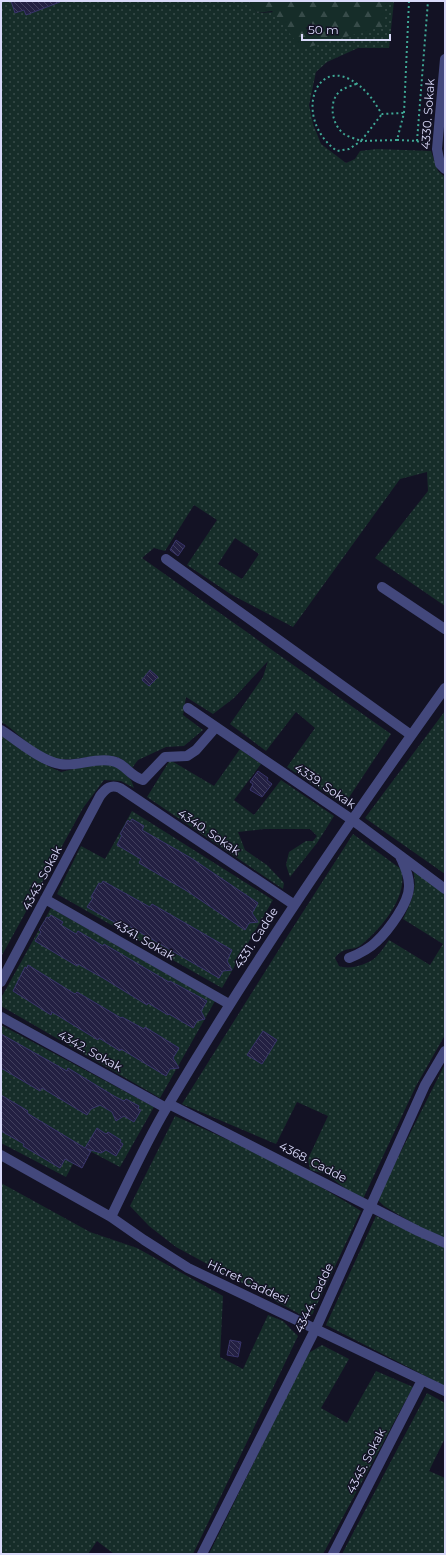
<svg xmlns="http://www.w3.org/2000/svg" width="446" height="1555" font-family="Montserrat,sans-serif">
  <defs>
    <pattern id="green-dots" width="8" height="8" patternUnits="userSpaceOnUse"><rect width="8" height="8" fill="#162d29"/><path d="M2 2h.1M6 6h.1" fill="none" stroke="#374b49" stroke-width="1.8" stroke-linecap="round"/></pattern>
    <pattern id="forest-firs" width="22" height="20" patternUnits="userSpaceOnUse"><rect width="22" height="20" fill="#162d29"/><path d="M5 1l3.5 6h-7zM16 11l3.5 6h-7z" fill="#374b49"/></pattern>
    <pattern id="building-back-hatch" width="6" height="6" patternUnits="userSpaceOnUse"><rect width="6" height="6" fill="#232042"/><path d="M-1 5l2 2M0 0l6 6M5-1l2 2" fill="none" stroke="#42405e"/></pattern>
  </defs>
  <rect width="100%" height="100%" fill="#131224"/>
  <!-- green -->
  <path fill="url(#green-dots)" fill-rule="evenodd" d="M1,1H249L257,13L385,6L389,1H394L389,48H358L327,62L316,72L309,105L313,124L321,144L346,163L355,159L360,151L377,149L431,151L438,171L445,177V606L375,558L428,491L427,472L400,479L293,627L232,595L187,565L217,520L194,505L165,551L154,548L142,558L391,734L344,805L287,767L315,728L296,712L266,751L230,724L263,677L268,661L234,698L213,714L186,697L183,715L203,730L184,746L166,747L138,760L132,768C128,764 122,758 117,757C94,752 71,765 47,756C36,752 16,732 5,724L1,723ZM235,538L259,554L242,579L218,564Z
    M445,711V874L365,818Z
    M1,732L48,766L61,772L90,765H116L131,780L134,788L121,781L104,780L83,808L1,957Z
    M240,749L261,764L234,800L254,815L281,780L334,816L317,843L290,877L286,865L289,852L306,841H313L317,836L310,829H264L238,832L245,850L267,865L284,883L283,889L147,797L170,760L214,786Z
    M132,811L273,900L222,988L57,894L81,846L105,859Z
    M353,834L401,869C409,896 381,929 361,945C352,952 345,945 335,958L339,966C349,970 366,965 375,958C380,953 385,946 389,940L430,965L443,944L403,919C411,902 418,890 413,870L445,894V1035L416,1086L362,1201L326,1174L310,1170L308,1159L328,1116L297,1102L276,1144L182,1104L283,943Z
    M51,908L215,1001L160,1098L1,1006V998Z
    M1,1025L154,1107L120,1167L82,1147L66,1177L1,1143Z
    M445,1064V1242L384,1206L377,1199Z
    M175,1116C239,1144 302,1174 361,1211L312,1315L305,1317L176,1247L149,1226L130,1206Z
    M1,1183L90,1232L137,1248L223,1296L220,1357L243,1369L268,1315L283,1321L298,1336L193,1554H114L97,1541L88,1554H1Z
    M376,1216L445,1248V1386L326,1325Z
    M322,1345L349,1359L321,1408L347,1423L376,1371L413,1387L323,1554H209L307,1354Z
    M427,1393L445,1403V1438L429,1471L445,1478V1554H342Z"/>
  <!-- forest -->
  <path fill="url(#forest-firs)" d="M249,1H389L385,6V26L302,49L272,11L257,13Z"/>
  <!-- building -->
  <path fill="url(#building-back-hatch)" stroke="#39356b" d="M11,1H60V2L26,15L24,10L15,13Z
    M176,540L185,546L178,556L170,550Z
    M150,670L158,677L149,686L142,680Z
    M258,771L268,778L267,780L272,784L262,797L250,790L253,784L250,782Z
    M132,819L144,826L142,830L191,858L258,903L252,913L258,922L249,923L245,930L187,891L139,863L141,859L117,845L122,835L120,834L128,820L130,822Z
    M103,881L148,906L150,907L152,904L232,950L227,961L232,970L223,971L219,978L129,926L127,929L87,907L93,898L91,897L99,883L101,884Z
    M51,915L63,922L61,925L76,934L78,931L103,946L104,944L169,982L170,981L207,1001L201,1011L205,1019L197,1021L193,1028L169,1014L168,1015L148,1003L147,1005L103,978L78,964L77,966L35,941L41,932L39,930L47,917L49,918Z
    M28,965L75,994L77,992L121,1018L122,1017L144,1029L145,1027L179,1048L173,1058L179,1068L170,1069L166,1076L121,1049L120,1051L99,1038L98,1040L52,1012L51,1015L13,991L25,967L27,968Z
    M263,1031L277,1040L262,1064L247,1055Z
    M1,1034L67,1071L68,1068L114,1096L124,1101L126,1099L139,1106L138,1109L141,1110L134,1122L124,1116L116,1121L112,1112L100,1105L91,1109L87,1115L42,1088L40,1091L1,1068Z
    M1,1095L28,1111L27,1113L85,1148L97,1128L106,1134L108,1132L121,1140L120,1142L123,1144L116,1156L106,1150L101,1153L87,1149L91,1151L82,1168L65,1159L60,1168L23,1146L24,1144L1,1131Z
    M230,1340L241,1342L238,1357L227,1355Z"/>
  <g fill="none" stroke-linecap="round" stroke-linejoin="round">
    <!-- path -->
    <path stroke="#3fa895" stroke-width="2" stroke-dasharray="2 3" stroke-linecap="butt" d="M409,1L404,113L397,140L417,141L428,1
      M356,84C351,86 343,88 339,92C328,103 332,125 344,134C349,137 356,139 361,141L382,114
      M397,140L361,141L349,149L337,151C288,116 320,41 368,94C373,99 377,107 382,114L404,113
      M417,141L427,145"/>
    <!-- minor -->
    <path stroke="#43487c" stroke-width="10" d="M445,59L437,149L440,164L445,169
      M166,559L411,735
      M382,587L445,629
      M188,708L351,819L445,889
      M1,730C17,740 41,761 60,764C77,767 95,757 112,761C125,763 128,775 143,780L165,757L187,756L196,750L216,727
      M45,899L229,1004
      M349,958C359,954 368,950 376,942C388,931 410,902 409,885C409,874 404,865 400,856
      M1,982L100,796C106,788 111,784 120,788L293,904
      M1,1017L166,1108
      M169,1104L418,1231L445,1243
      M1,1155L111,1217L144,1240L188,1268L445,1391
      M111,1217C129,1180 146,1142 167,1107C253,962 347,825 445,688
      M202,1554L316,1328L425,1085L445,1051
      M333,1554L422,1380"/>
  </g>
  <g text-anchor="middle" stroke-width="3" stroke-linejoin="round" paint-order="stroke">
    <!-- street labels -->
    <g font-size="12" fill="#dadafa" stroke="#131224">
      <text transform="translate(428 114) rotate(-86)" y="4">4330. Sokak</text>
      <text transform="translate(325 786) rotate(34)" y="4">4339. Sokak</text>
      <text transform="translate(209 832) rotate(34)" y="4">4340. Sokak</text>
      <text transform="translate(42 878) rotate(-62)" y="4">4343. Sokak</text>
      <text transform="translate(256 938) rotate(-57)" y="4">4331. Cadde</text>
      <text transform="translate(144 940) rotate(30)" y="4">4341. Sokak</text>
      <text transform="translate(90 1051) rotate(29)" y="4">4342. Sokak</text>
      <text transform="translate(313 1162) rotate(27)" y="4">4368. Cadde</text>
      <text transform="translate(248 1282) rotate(25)" y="4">Hicret Caddesi</text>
      <text transform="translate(314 1298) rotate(-65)" y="4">4344. Cadde</text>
      <text transform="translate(366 1461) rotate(-63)" y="4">4345. Sokak</text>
    </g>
  </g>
  <!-- border -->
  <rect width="446" height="1555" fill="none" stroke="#dadafa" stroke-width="4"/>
  <!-- scale -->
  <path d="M302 34v6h88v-6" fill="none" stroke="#dadafa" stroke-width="2"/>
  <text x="308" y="34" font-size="12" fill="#dadafa" stroke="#131224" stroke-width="3" paint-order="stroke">50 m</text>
</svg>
